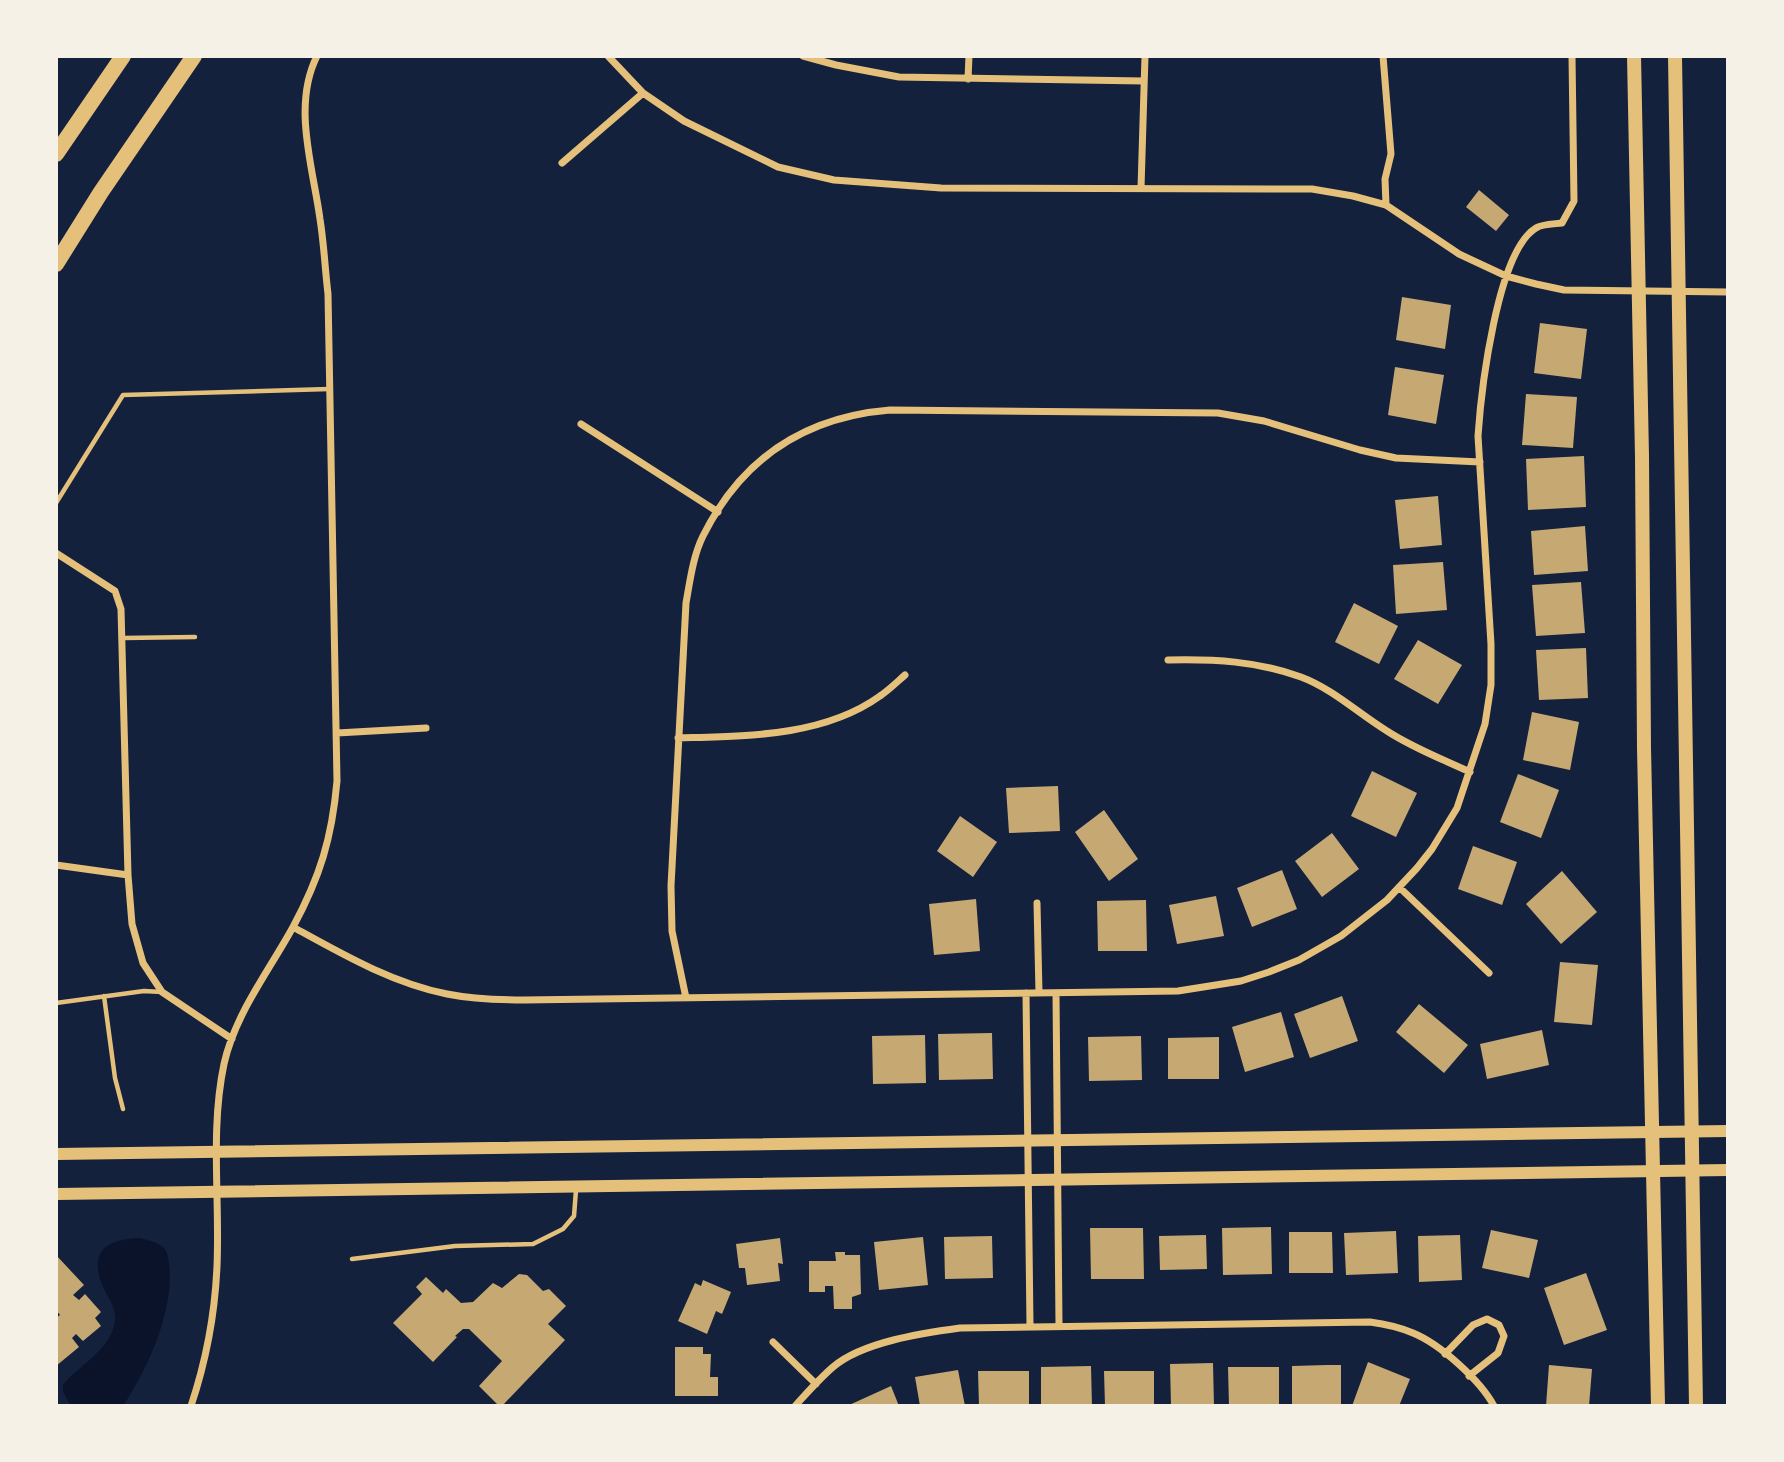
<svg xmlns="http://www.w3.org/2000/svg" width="1784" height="1462" font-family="Commissioner,sans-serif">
  <rect width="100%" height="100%" fill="#14213d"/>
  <!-- water -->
  <path fill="#0b132b" d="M139,1238C148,1240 158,1242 164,1248C168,1252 168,1258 169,1263C175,1309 148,1369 123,1406H71L63,1392V1385C77,1367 106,1352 113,1329C121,1308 105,1297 100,1279C90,1247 113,1239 139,1238Z"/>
  <!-- building -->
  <path fill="#c6a872" d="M1479,190L1509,215L1496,231L1466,207Z
    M1402,297L1451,305L1445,349L1396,340Z
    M1540,323L1587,329L1581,379L1534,373Z
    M1395,367L1444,375L1436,424L1388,415Z
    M1526,394L1577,397L1573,448L1522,445Z
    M1584,456L1586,507L1528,510L1526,459Z
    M1438,496L1442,545L1400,549L1395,500Z
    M1585,526L1588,571L1534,575L1531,531Z
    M1443,562L1447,610L1396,614L1393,565Z
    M1581,582L1585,633L1536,636L1532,585Z
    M1354,603L1398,626L1379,664L1335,642Z
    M1418,640L1462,665L1438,704L1394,679Z
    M1586,648L1588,698L1539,700L1536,650Z
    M1532,712L1579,722L1570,770L1523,760Z
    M1372,771L1417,793L1396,837L1351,816Z
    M1518,774L1559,790L1541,838L1500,822Z
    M1058,786L1060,831L1009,833L1006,788Z
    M1104,810L1138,859L1109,881L1075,832Z
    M960,816L997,842L973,877L937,851Z
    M1332,833L1359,869L1322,897L1295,861Z
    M1473,846L1517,862L1502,905L1458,889Z
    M1282,870L1297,909L1252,927L1237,888Z
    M1562,871L1597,912L1561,944L1526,904Z
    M1216,896L1224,936L1177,944L1169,905Z
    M976,899L980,951L934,955L929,904Z
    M1146,900L1147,951H1098L1097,901Z
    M1560,962L1598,965L1592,1025L1554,1022Z
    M1342,996L1358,1041L1310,1058L1294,1014Z
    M1419,1004L1468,1045L1444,1073L1396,1032Z
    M1281,1012L1294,1057L1245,1072L1232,1027Z
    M1542,1030L1549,1065L1487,1079L1480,1044Z
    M992,1033L993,1079L939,1080L938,1034Z
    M925,1035L926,1083L873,1084L872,1036Z
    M1141,1036L1142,1080L1089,1081L1088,1037Z
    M1219,1037V1079H1168V1038Z
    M1271,1227L1272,1274L1223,1275L1222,1228Z
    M1090,1228H1143L1144,1279H1091Z
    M1491,1230L1538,1240L1529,1278L1482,1268Z
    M1396,1231L1398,1273L1346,1275L1344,1233Z
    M1289,1232H1332L1333,1273H1289Z
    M1206,1235L1207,1269L1160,1270L1159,1236Z
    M1460,1235L1462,1280L1419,1282L1418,1236Z
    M992,1236L993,1278L945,1279L944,1237Z
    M923,1237L928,1285L879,1290L874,1242Z
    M780,1238L783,1264L778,1263L780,1281L747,1285L745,1268H739L736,1244Z
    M835,1252H845V1255H860L861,1294L852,1297V1309H834L833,1286H825V1292H809V1261H836Z
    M56,1255L84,1285L73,1295L79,1300L85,1294L101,1312L95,1318L101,1326L83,1341L76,1334L72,1338L79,1347L56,1366V1318L60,1315L56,1310Z
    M1586,1273L1607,1330L1564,1345L1544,1288Z
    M519,1274L527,1275L543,1291L549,1289L566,1306L548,1324L565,1340L502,1406H499L479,1386L502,1361L469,1329H463L455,1336L457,1337L433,1362L393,1323L422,1294L416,1287L426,1277L443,1293L446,1289L461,1303L473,1302L493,1283L502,1288Z
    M703,1280L731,1292L722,1314L716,1311L707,1334L678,1321L695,1283L701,1286Z
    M675,1347H703V1354H711L710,1377H718V1396H675Z
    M1368,1362L1410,1379L1399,1406H1352Z
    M1213,1363L1214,1406H1171L1170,1364Z
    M1327,1365H1341V1406H1292V1366Z
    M1549,1365L1592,1369L1589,1406H1546Z
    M1091,1366L1092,1406H1041V1367Z
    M1228,1367H1279V1406H1229Z
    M958,1370L965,1406H920L915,1377Z
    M978,1371H1029V1406H979Z
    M1104,1371H1154V1406H1105Z
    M891,1386L899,1406H847Z"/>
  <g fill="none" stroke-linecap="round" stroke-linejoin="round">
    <!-- service -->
    <path stroke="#e5c07b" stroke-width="4.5" d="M56,503L123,395L329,389
      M123,638L195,637
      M104,996L115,1078L123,1109
      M56,1003L144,991L162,992
      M352,1259L455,1246L533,1244L563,1229L574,1216L576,1190"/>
    <!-- minor -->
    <path stroke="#e5c07b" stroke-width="7" d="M608,56L643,93L684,121L778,167L834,180L941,188L1312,189L1353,196L1386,205L1459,254L1506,276L1536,284L1564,290L1728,292
      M803,56L836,65L899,77L1144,81
      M1383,56L1391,154L1385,179L1386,205
      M968,79L969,56
      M562,163L643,93
      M1141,188L1145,56
      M581,424L718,512
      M56,553L115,591L121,609L128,875L132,924L143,963L162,992L232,1039
      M1168,660C1214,659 1257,661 1301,677C1333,689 1359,714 1387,731C1413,748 1442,759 1470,772
      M337,733L426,728
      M678,738C745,736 823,737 880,696C889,690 897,682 905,675
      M56,865L128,875
      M1399,887L1489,973
      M1037,903L1039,993
      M293,927C342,954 392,983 447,994C472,999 498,1000 524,1000L1178,991L1241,981L1269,972L1299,960L1341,936L1387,900L1417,868L1432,849L1457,808L1485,724L1491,685V644L1478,436C1481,392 1497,251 1536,228C1542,224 1555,224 1562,223L1574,201L1572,56
      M1026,993L1030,1326
      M1056,993L1059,1325
      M686,998L672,931L671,886L686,603C690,581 693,556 703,536C742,458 805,417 890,410L1218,413L1264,421L1360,450L1396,458L1480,462
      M773,1342L816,1384
      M1445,1354L1473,1325L1487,1319L1499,1325L1504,1336L1498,1353L1469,1376
      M191,1406C206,1361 215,1313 217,1266C220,1199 210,1130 224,1064C235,1014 269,971 293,927C320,877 332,838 337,781L328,294C325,269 324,244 320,219C313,167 292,106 317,56
      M795,1406C807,1393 819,1379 833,1367C862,1342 923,1333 960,1328L1370,1322C1385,1324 1399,1327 1413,1333C1440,1344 1480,1380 1494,1406"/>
    <!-- secondary -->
    <path stroke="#e5c07b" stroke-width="12" d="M56,1154L1728,1131
      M56,1194L1728,1170"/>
    <!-- primary -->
    <path stroke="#e5c07b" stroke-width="14" d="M1634,56L1642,456L1644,748L1658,1406
      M1675,56L1696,1406"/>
    <!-- motorway -->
    <path stroke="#e5c07b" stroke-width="16" d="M56,154L123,56
      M56,264L101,192L194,56"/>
  </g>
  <!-- border -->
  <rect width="1784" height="1462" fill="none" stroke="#f6f1e7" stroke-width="116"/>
</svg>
